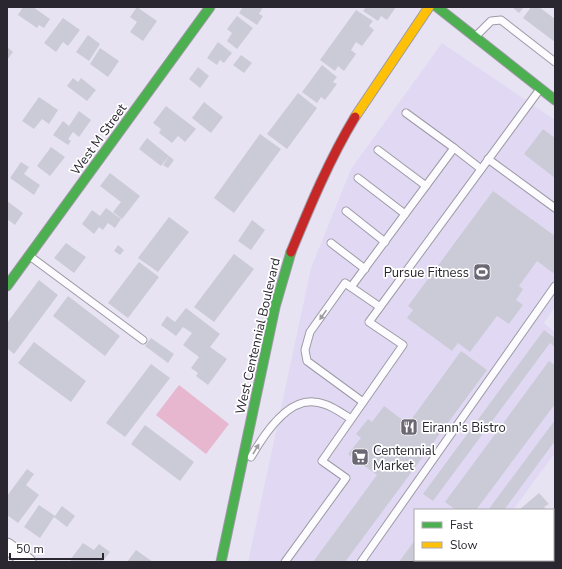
<svg xmlns="http://www.w3.org/2000/svg" width="562" height="569" font-family="'Nunito Sans',sans-serif">
	<rect width="100%" height="100%" fill="#e8e3f3"/>
	<path fill="#e1d9f3" d="M442,43L555,120V307L544,323L555,332V453L513,510H415V560H476L474,562H248L311,268L351,169Z"/>
	<path fill="#e6b7cf" d="M179,385L229,424L206,454L156,415Z"/>
	<g fill="#cbcbd7">
		<path d="M23,7H33L50,19L44,28L39,25L37,28L18,15Z"/>
		<path d="M137,7L157,21L143,41L130,32L137,22L130,17Z"/>
		<path d="M243,7H263L259,14L263,16L257,25L239,13Z"/>
		<path d="M366,7H396L387,20L381,16L378,21L363,11Z"/>
		<path d="M512,7H524L519,13Z"/>
		<path d="M531,7H539L555,19V42L523,18Z"/>
		<path d="M356,10L373,21L369,26L374,30L362,46L356,42L351,50L356,54L344,71L338,66L335,71L320,60Z"/>
		<path d="M237,16L253,28L237,49L227,41L232,33L227,29Z"/>
		<path d="M63,18L80,30L68,46L63,42L56,52L44,43Z"/>
		<path d="M88,35L100,44L89,61L76,52Z"/>
		<path d="M218,42L232,53L224,63L220,60L217,65L207,58Z"/>
		<path d="M7,47L13,52L7,60Z"/>
		<path d="M100,48L119,61L108,77L90,64Z"/>
		<path d="M241,55L252,63L244,73L233,65Z"/>
		<path d="M322,65L337,77L333,82L337,84L325,100L321,97L317,103L302,92Z"/>
		<path d="M198,67L209,76L200,88L189,79Z"/>
		<path d="M73,78L78,82L81,78L96,90L87,101L67,86Z"/>
		<path d="M298,93L317,108L287,149L267,134Z"/>
		<path d="M39,97L58,110L49,124L42,119L34,129L22,121Z"/>
		<path d="M204,102L223,117L211,133L192,118Z"/>
		<path d="M166,106L196,129L185,142L178,136L172,143L159,133L161,129L153,123Z"/>
		<path d="M79,111L91,120L79,137L73,132L68,139L71,141L68,145L53,135L63,121L69,126Z"/>
		<path d="M543,129L555,138V178L524,154Z"/>
		<path d="M260,134L281,149L234,213L214,198Z"/>
		<path d="M147,138L169,156L161,166L139,149Z"/>
		<path d="M51,147L65,157L50,176L37,166Z"/>
		<path d="M169,156L174,160L168,168L163,165Z"/>
		<path d="M21,162L29,167L24,174L40,185L34,195L10,178Z"/>
		<path d="M110,173L140,196L122,219L113,212L121,202L100,186Z"/>
		<path d="M493,191L555,236V270L553,273L537,261L519,286L523,289L516,300L523,305L509,324L497,316L470,352L458,343L452,351L407,318L413,310L408,306Z"/>
		<path d="M7,201L23,213L15,225L7,219Z"/>
		<path d="M106,208L121,219L115,228L108,223L103,230L99,227L94,234L82,224L92,210L100,216Z"/>
		<path d="M169,217L189,232L158,272L138,258Z"/>
		<path d="M252,220L265,230L251,250L238,241Z"/>
		<path d="M66,243L86,257L74,273L54,258Z"/>
		<path d="M118,245L124,250L120,255L114,251Z"/>
		<path d="M234,254L254,269L214,322L194,307Z"/>
		<path d="M139,262L159,277L128,318L108,303Z"/>
		<path d="M39,280L58,295L14,354L7,348V323Z"/>
		<path d="M68,296L120,336L105,356L53,316Z"/>
		<path d="M186,308L220,334L210,347L227,359L208,385L196,376L198,373L191,368L199,357L183,345L192,333L183,327L176,336L161,325L167,316L175,322Z"/>
		<path d="M544,330L555,338V347L550,343L433,501L423,494Z"/>
		<path d="M151,338L174,354L168,363L145,346Z"/>
		<path d="M34,342L86,381L71,402L18,363Z"/>
		<path d="M461,351L487,370L345,562H313L377,475L348,454L361,438L356,434L368,419L372,422L384,406L408,424Z"/>
		<path d="M549,361L555,365V404L476,510H456L445,502Z"/>
		<path d="M151,364L170,378L125,437L106,423Z"/>
		<path d="M555,420V441L504,510H488Z"/>
		<path d="M145,425L194,462L180,481L131,444Z"/>
		<path d="M27,469L34,474L26,485L39,495L18,523L7,515V496Z"/>
		<path d="M539,493L549,504L544,507L547,510H519Z"/>
		<path d="M39,505L55,516L62,506L75,516L67,527L54,517L40,538L24,527Z"/>
		<path d="M555,515V534L553,532V516Z"/>
		<path d="M415,540V560H460L458,562H399Z"/>
		<path d="M83,543L94,550L99,544L110,552L102,562H73L70,560Z"/>
		<path d="M136,550L153,562H127Z"/>
		<path d="M512,560H535L534,562H515Z"/>
	</g>
	<g fill="none" stroke-linecap="round" stroke-linejoin="round">
		<defs>
			<g id="lane">
				<path d="M476,36L491,21L501,20L555,62"/>
				<path d="M406,113L454,148"/>
				<path d="M378,150L426,186"/>
				<path d="M488,159L555,208"/>
				<path d="M358,178L405,214"/>
				<path d="M346,211L385,242"/>
				<path d="M331,243L365,269"/>
				<path d="M31,257L143,340"/>
				<path d="M351,287L454,148L481,169"/>
				<path d="M363,402L307,361L305,350L310,332L345,283L380,307"/>
				<path d="M251,457C263,436 287,399 314,402C328,403 340,412 351,419"/>
				<path d="M285,562L346,478L322,461L403,345L369,322L540,89"/>
				<path d="M361,562L555,286"/>
			</g>
			<path id="street" d="M7,546L28,562"/>
			<g id="fast">
				<path d="M437,7L555,100"/>
				<path d="M7,286L210,7"/>
				<path d="M221,562L275,307L291,252"/>
			</g>
			<path id="slow" d="M355,117L429,7"/>
			<path id="jam" d="M291,252C310,206 329,160 355,117"/>
		</defs>
		<use href="#lane" stroke="#9e9aa6" stroke-width="9"/>
		<use href="#street" stroke="#9e9aa6" stroke-width="17"/>
		<use href="#fast" stroke="#9e9aa6" stroke-width="11"/>
		<use href="#slow" stroke="#9e9aa6" stroke-width="11"/>
		<use href="#jam" stroke="#9e9aa6" stroke-width="11"/>
		<use href="#lane" stroke="#fcfbfd" stroke-width="7"/>
		<use href="#street" stroke="#fcfbfd" stroke-width="15"/>
		<use href="#fast" stroke="#4caf50" stroke-width="9"/>
		<use href="#slow" stroke="#ffc107" stroke-width="9"/>
		<use href="#jam" stroke="#c62828" stroke-width="9"/>
	</g>
	<defs><path id="oneway-solid" d="M-6-.8H1V-3.2L6.5 0L1 3.2V.8H-6Z"/></defs>
	<g fill="#9e9ca1">
		<use href="#oneway-solid" transform="translate(323 315) rotate(125)"/>
		<use href="#oneway-solid" transform="translate(256 449) rotate(-59)"/>
	</g>
	<defs>
		<symbol id="stadium-square" viewBox="-11 -11 22 22"><rect x="-9" y="-9" width="18" height="18" rx="4" fill="#6c6975" stroke="#fff"/><path d="M0-5a6.5 5 0 1 0 0 10a6.5 5 0 1 0 0-10ZM-3.5-1.8h7v3.6h-7Z" fill="#fff"/></symbol>
		<symbol id="restaurant-square" viewBox="-11 -11 22 22"><rect x="-9" y="-9" width="18" height="18" rx="4" fill="#6c6975" stroke="#fff"/><path d="M-5-6h1v4h1v-4h1v4h1v-4h1v5L-1.5 .5V6h-2V.5L-5-1ZM5-6V6H3V1.5H1.5Q1.5-4 5-6Z" fill="#fff"/></symbol>
		<symbol id="supermarket-square" viewBox="-11 -11 22 22"><rect x="-9" y="-9" width="18" height="18" rx="4" fill="#6c6975" stroke="#fff"/><path d="M-6-5.5h2.5l.6 2H6L4.5 2H-2.5L-4.4-4H-6ZM-1.5 3.2a1.3 1.3 0 1 0 .1 0ZM3 3.2a1.3 1.3 0 1 0 .1 0Z" fill="#fff"/></symbol>
	</defs>
	<g fill-rule="evenodd">
		<use href="#stadium-square" x="472" y="262" width="20" height="20"/>
		<use href="#restaurant-square" x="399" y="417" width="20" height="20"/>
		<use href="#supermarket-square" x="350" y="447" width="20" height="20"/>
	</g>
	<g text-anchor="middle" stroke-width="3.5" stroke-linejoin="round" paint-order="stroke">
		<g font-size="13" fill="#2a2731" stroke="#fff">
			<text transform="translate(98 139) rotate(-54)" y="5">West M Street</text>
			<text transform="translate(257 336) rotate(-77)" y="5">West Centennial Boulevard</text>
		</g>
		<g font-size="13" fill="#2a2731" stroke="#fff" text-anchor="start">
			<text x="469" y="277" text-anchor="end">Pursue Fitness</text>
			<text x="422" y="432">Eirann's Bistro</text>
			<text x="373" y="455">Centennial<tspan x="373" dy="15">Market</tspan></text>
		</g>
	</g>
	<rect width="562" height="569" fill="none" stroke="#2a2731" stroke-width="16"/>
	<rect x="414" y="509" width="140" height="52" fill="#ffffff" stroke="#aaa9ad"/>
	<rect x="422" y="522" width="20" height="6" fill="#4caf50" stroke="#aaa9ad"/>
	<text x="450" y="529" font-size="12" fill="#2a2731">Fast</text>
	<rect x="422" y="542" width="20" height="6" fill="#ffc107" stroke="#aaa9ad"/>
	<text x="450" y="549" font-size="12" fill="#2a2731">Slow</text>
	<path d="M10 553v6h93v-6" fill="none" stroke="#2a2731" stroke-width="2"/>
	<text x="16" y="553" font-size="12" fill="#2a2731" stroke="#ffffff" stroke-width="3" paint-order="stroke">50 m</text>
</svg>
